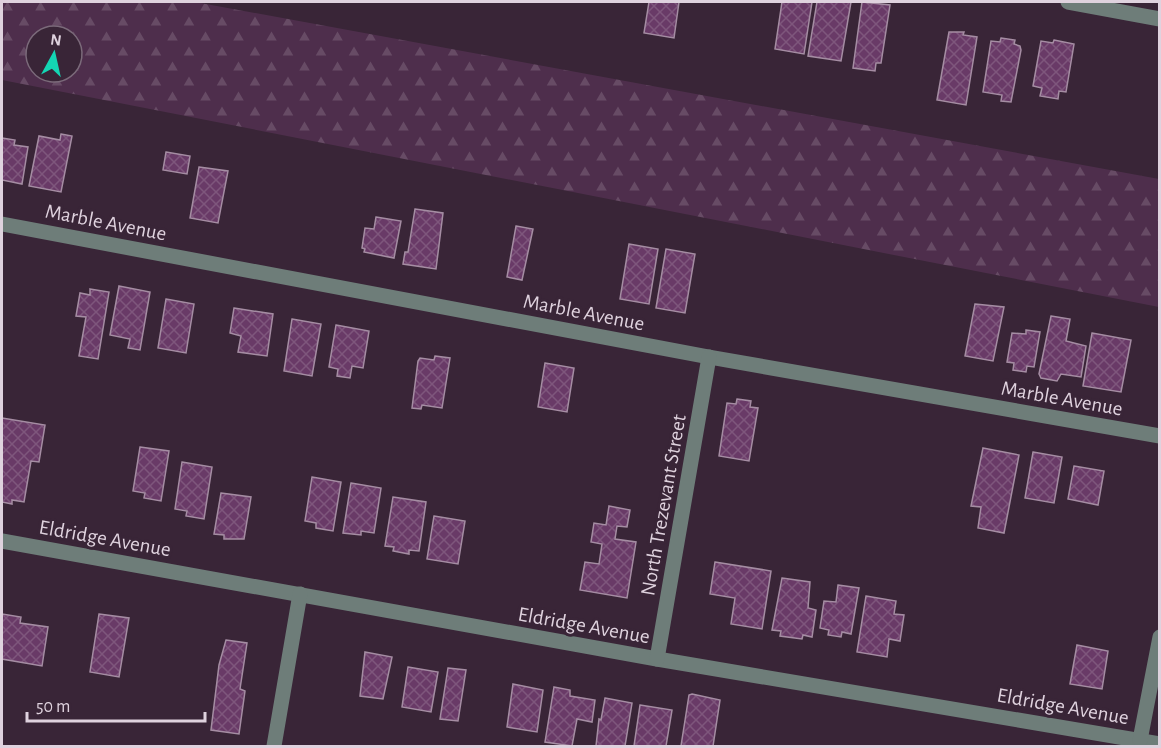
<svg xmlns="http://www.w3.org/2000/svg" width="1161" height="748" font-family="'Alegreya Sans',sans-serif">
	<defs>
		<pattern id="forest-firs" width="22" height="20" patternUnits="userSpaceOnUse" patternTransform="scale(1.5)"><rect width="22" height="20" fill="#4e2e4c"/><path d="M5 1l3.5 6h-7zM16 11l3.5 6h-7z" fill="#674b65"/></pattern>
		<pattern id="building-cross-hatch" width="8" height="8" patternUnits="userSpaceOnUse" patternTransform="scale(1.5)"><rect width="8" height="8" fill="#693a67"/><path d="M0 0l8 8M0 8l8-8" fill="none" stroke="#7e567c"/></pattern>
	</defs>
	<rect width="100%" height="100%" fill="#392537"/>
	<path fill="url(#forest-firs)" fill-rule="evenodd" d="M2,2H195L1159,179V307L2,80ZM36,36H72V72H36Z"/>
	<g fill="url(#building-cross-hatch)" stroke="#a58da3" stroke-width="1.5">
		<path d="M649,2H679L674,38L644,33Z"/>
		<path d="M782,2H812L804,54L775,49Z"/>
		<path d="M817,2H851L841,61L808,56Z"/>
		<path d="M862,2L890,5L881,63H876L875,71L853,68Z"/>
		<path d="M949,32H964L963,35L977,37L966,105L937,100Z"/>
		<path d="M1001,38L1015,40L1014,44L1020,46L1021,50L1011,102L1001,101L1002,95L983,92L991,41L1000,42Z"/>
		<path d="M1054,40L1074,44L1066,92L1059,91L1058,99L1040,96L1042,88L1033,86L1041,41L1053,43Z"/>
		<path d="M61,134L72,136L61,192L29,186L39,136L60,140Z"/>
		<path d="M2,138L15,140L14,145L28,147L22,184L2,180Z"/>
		<path d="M166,152L190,156L187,174L163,170Z"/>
		<path d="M199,167L228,171L218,223L190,218Z"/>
		<path d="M415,209L443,213L436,269L403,264L405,252H408Z"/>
		<path d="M376,217L401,221L394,258L364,252L365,249L362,248L365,228L374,229Z"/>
		<path d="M516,226L533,229L522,280L507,277Z"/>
		<path d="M629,244L658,249L649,304L620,299Z"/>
		<path d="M666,249L695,254L685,313L656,308Z"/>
		<path d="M119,286L150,292L140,350L128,348L130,339L110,335Z"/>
		<path d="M90,289L109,292L98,359L79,356L86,317L76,316L80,293L90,295Z"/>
		<path d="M166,299L194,304L186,353L158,348Z"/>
		<path d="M975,304L1004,307L993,361L965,356Z"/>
		<path d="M234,308L273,314L267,356L238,352L241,336L230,333Z"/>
		<path d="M1051,316L1070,319L1066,341L1086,346L1081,377L1061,374L1057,381L1041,378L1039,374Z"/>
		<path d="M292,319L321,324L312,376L284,371Z"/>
		<path d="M336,325L369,331L363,368L352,366L350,378L337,376L338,369L329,367Z"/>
		<path d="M1026,330L1040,332L1034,367L1027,366L1026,372L1013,370L1014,363L1007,362L1012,333L1026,334Z"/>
		<path d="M1092,333L1131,340L1121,392L1083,386Z"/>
		<path d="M435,356L450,358L442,408L422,405L421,409L412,408L418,361L420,358L434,360Z"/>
		<path d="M545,363L574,368L567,412L538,407Z"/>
		<path d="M737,399L751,401L750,407L758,408L749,461L719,456L727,403L736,404Z"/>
		<path d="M2,418L45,425L39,462L31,461L24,502L12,500V504L2,502Z"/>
		<path d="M140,447L169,451L161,501L144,498L145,493L133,491Z"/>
		<path d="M983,448L1019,455L1004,533L978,528L981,507L971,506Z"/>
		<path d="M1033,452L1062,457L1054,503L1025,498Z"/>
		<path d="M182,462L212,467L204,519L186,516L187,511L175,509Z"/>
		<path d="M1074,466L1104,471L1098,505L1068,499Z"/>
		<path d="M312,477L341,482L333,531L316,528V523L305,521Z"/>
		<path d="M351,483L381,488L374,533L361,531V535L343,533Z"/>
		<path d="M221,493L251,497L244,539H224V535L214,534Z"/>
		<path d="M393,497L426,502L419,551L409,550V554L393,551L394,547L385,546Z"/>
		<path d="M609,506L630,510L627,527L617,526L615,539L636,542L627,598L580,590L585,562L599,564L602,544L591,542L594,523L606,525Z"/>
		<path d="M434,516L465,521L458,564L427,559Z"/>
		<path d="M715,562L771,571L762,629L731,624L735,598L710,594Z"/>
		<path d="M782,578L810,582L808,608L816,610L812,637L803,635L802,639L780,636L781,631L772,630Z"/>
		<path d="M838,585L859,588L851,634L842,632L841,637L828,635L829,630L820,628L824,601L836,602Z"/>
		<path d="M866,596L896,601L894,614L904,615L900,641L889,639L887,657L857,652Z"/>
		<path d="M2,614L21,617L20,623L48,627L42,666L2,659Z"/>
		<path d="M99,614L129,618L119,677L90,672Z"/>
		<path d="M226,640L247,643L240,689L245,691L239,734L211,730L219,665Z"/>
		<path d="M1077,645L1108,651L1102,689L1070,684Z"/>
		<path d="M365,652L392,657L383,699L360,696Z"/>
		<path d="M408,667L438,672L431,712L402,707Z"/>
		<path d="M448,668L466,670L458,721L440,719Z"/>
		<path d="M513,684L543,690L537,732L507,727Z"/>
		<path d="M554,687L570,690V696L595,700L592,722L577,719L572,746L545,742Z"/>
		<path d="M692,694L720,700L713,746H681L689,695Z"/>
		<path d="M605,698L632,703L625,746H596L599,719L601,720Z"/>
		<path d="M640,705L672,710L666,746H634Z"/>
	</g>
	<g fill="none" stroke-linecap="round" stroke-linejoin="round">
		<g stroke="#6e7d79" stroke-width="15">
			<path d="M1068,2L1160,19"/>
			<path d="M2,224L709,357L1160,436"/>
			<path d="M2,541L657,659L1160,744"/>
			<path d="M657,659L709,357"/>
			<path d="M1140,740L1160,637"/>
			<path d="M274,746L300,594"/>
		</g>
	</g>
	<g text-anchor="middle" stroke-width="6" stroke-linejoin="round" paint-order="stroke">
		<g font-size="21" fill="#dfd2de" stroke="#392537">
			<text transform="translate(106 222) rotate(11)" y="7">Marble Avenue</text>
			<text transform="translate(584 312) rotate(11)" y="7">Marble Avenue</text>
			<text transform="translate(1062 398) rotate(10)" y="7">Marble Avenue</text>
			<text transform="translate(663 505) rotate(-80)" y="7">North Trezevant Street</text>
			<text transform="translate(105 538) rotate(10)" y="7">Eldridge Avenue</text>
			<text transform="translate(584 625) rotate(10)" y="7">Eldridge Avenue</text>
			<text transform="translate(1063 706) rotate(10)" y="7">Eldridge Avenue</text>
		</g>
	</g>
	<rect width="1161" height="748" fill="none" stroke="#dfd2de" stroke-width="6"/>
	<g transform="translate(54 54) rotate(8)"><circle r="28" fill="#392537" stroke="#7b6a7a" stroke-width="1.5"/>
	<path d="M0-4.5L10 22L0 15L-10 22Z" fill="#14d5b3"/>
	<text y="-9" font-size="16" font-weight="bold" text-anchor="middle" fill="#dfd2de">N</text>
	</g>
	<path d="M27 712v9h178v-9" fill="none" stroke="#dfd2de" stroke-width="3"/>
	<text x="36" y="712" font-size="18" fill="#dfd2de" stroke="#392537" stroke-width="4.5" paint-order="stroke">50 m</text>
</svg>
